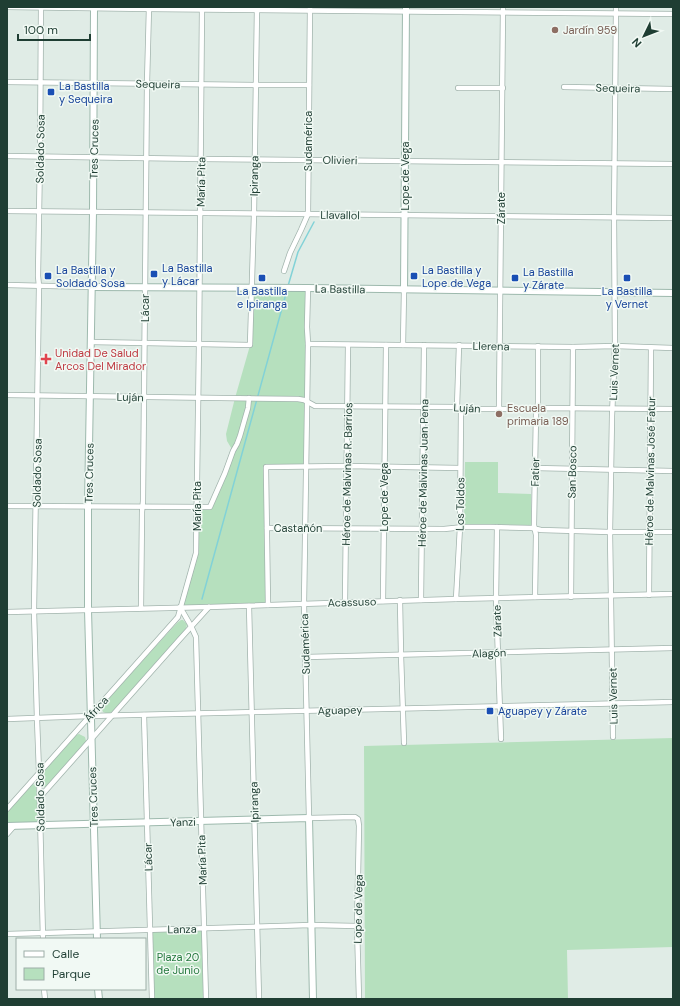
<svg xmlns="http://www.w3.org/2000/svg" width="680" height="1006" font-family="'DM Sans',sans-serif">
	<rect width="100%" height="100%" fill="#e0ece6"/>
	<g fill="#b6e0be">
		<path d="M252,288H308L306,467H267L268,605L180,607L196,553V507H210L233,451L227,441L226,434L235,398L249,349Z"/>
		<path d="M465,462H498V493L531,494V525L464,524Z"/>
		<path d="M181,620H183L187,624L186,629L113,711L108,714L103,712L102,709L103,704L177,623Z"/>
		<path d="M79,734L85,737L86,741V744L46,787H43L42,786L43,772L76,735Z"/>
		<path d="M673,738V947L567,950L568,999H365L364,746Z"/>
		<path d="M35,784L36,785L39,820L37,823L7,824V813L31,785Z"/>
		<path d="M204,928L206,999H152L150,929Z"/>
	</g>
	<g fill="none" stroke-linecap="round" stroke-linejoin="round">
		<g stroke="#82d2d7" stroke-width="1.5">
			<path d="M288,286L298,252L314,222"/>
			<path d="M202,599L287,290"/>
		</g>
		<defs>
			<g id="street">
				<path d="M7,7L149,9L673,14"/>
				<path d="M41,7L40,156L38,276L39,286L34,611L37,719L39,772L43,939"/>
				<path d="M7,82L256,85H309"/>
				<path d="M564,87L673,89"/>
				<path d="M458,88H503"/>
				<path d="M7,156L201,159L673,164"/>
				<path d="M7,211L673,218"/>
				<path d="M284,271L290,253L301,230L308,214L310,7"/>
				<path d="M7,285L92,287"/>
				<path d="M308,288L307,327L308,344L304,604L309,818L355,817L358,819L359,826L357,926L359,999"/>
				<path d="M91,342L250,345L254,214L257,7"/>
				<path d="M308,344L573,347L615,346L673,348"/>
				<path d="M403,345L404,290"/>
				<path d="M7,395L298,399L304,400L315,406L457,407L461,409H531L543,408L673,409"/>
				<path d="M457,407L459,345"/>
				<path d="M499,409L503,7"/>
				<path d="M535,468L673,471"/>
				<path d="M7,506L210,507L225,473L233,451L237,444L240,436L248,408L249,398"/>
				<path d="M497,527L496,599L501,739"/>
				<path d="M267,528L444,529L464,527H491L532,528L541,530L610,532H673"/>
				<path d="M649,595L651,348"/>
				<path d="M535,597L536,535L534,525L535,468L536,414L538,403V346"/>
				<path d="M571,597L573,347"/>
				<path d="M456,599L460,527L461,409"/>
				<path d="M400,600L401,655L404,743"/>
				<path d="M421,600L424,345"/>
				<path d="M383,601L386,345"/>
				<path d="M345,603L348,345"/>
				<path d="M268,605L266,469V467L347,466L460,468"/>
				<path d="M249,606C252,737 256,868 259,999"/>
				<path d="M180,607L191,626L196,637L206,999"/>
				<path d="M141,608L142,512L143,501L147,83L149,7"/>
				<path d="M7,612L209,607L456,599L673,594"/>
				<path d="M306,657L673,648"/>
				<path d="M144,715L152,999"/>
				<path d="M7,719L90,716L673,702"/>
				<path d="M613,737L610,532L612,416L615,346L614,217L616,7"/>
				<path d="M40,797L180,639L209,607"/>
				<path d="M7,809L178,617L196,553L199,343L202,7"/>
				<path d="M7,834L14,826"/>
				<path d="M7,934L311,925L357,926"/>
				<path d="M44,989L45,999"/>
			</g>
			<g id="secondary">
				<path d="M94,7L93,212L88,506V610L97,939"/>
				<path d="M92,287L308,288L673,293"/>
				<path d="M404,290L406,7"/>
				<path d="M7,826L309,818L313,999"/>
				<path d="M98,989L99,999"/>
			</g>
		</defs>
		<use href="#street" stroke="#a2b4ad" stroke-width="6"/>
		<use href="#secondary" stroke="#9db9ad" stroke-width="8"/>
		<use href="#street" stroke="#fff" stroke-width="4.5"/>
		<use href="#secondary" stroke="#fff" stroke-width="6"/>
	</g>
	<g fill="#8d6e63" stroke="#f1f9f4" stroke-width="1.5">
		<circle cx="555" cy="30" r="4"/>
		<circle cx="499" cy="414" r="4"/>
	</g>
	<g fill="#1a4fb4" stroke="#f1f9f4" stroke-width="1.5">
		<rect x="47" y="88" width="8" height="8" rx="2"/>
		<rect x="150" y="270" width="8" height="8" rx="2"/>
		<rect x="44" y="272" width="8" height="8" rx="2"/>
		<rect x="410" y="272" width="8" height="8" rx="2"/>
		<rect x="258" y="274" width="8" height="8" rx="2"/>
		<rect x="511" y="274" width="8" height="8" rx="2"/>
		<rect x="623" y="274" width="8" height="8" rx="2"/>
		<rect x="486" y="707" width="8" height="8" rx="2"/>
	</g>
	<path fill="#e0444e" stroke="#f1f9f4" stroke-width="1.5" d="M44 353h4v4h4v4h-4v4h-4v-4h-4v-4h4z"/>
	<g text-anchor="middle" stroke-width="3" stroke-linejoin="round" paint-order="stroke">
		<g font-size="11" fill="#785e54" stroke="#f1f9f4" text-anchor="start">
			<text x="563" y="34">Jardín 959</text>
			<text x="507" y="412">Escuela<tspan x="507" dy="13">primaria 189</tspan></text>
		</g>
		<g font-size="11" fill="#1f3e33" stroke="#f1f9f4">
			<text transform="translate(158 84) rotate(1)" y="4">Sequeira</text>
			<text transform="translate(618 88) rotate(1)" y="4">Sequeira</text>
			<text transform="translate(308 141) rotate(-90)" y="4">Sudamérica</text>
			<text transform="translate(40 149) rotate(-89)" y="4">Soldado Sosa</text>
			<text transform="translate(94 149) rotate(-89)" y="4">Tres Cruces</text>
			<text transform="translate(340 160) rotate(1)" y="4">Olivieri</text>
			<text transform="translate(254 176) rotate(-89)" y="4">Ipiranga</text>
			<text transform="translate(405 176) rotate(-90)" y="4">Lope de Vega</text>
			<text transform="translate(201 182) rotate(-89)" y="4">María Pita</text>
			<text transform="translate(501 208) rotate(-90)" y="4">Zárate</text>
			<text transform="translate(340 215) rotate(1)" y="4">Llavallol</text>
			<text transform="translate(340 289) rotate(1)" y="4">La Bastilla</text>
			<text transform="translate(145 308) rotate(-90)" y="4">Lácar</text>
			<text transform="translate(491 346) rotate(1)" y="4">Llerena</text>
			<text transform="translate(614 372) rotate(-88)" y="4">Luis Vernet</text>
			<text transform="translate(130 397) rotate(1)" y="4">Luján</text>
			<text transform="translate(467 408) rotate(3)" y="4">Luján</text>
			<text transform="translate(650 471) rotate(-89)" y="4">Héroe de Malvinas José Fatur</text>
			<text transform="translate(535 472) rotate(-89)" y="4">Fatier</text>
			<text transform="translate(572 472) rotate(-89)" y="4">San Bosco</text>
			<text transform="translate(37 473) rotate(-89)" y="4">Soldado Sosa</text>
			<text transform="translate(89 473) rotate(-89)" y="4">Tres Cruces</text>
			<text transform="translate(423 473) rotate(-89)" y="4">Héroe de Malvinas Juan Pena</text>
			<text transform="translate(347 474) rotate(-89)" y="4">Héroe de Malvinas R. Barrios</text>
			<text transform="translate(384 497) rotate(-90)" y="4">Lope de Vega</text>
			<text transform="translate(460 504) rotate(-89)" y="4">Los Toldos</text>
			<text transform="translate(197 506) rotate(-90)" y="4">María Pita</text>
			<text x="298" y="532">Castañón</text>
			<text transform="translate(352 602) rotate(-2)" y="4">Acassuso</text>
			<text transform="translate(497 621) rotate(-92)" y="4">Zárate</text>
			<text transform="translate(305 644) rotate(-92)" y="4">Sudamérica</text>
			<text transform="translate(489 653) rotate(-2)" y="4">Alagón</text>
			<text transform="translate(613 696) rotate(-91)" y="4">Luis Vernet</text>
			<text transform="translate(96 709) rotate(-48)" y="4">África</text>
			<text transform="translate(340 710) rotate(-2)" y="4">Aguapey</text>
			<text transform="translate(40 797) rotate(-91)" y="4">Soldado Sosa</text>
			<text transform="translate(93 797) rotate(-92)" y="4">Tres Cruces</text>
			<text transform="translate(254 802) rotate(-92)" y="4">Ipiranga</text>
			<text transform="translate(183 822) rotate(-2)" y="4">Yanzi</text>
			<text transform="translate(148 857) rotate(-92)" y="4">Lácar</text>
			<text transform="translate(202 860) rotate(-92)" y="4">María Pita</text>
			<text transform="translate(358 909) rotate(-89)" y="4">Lope de Vega</text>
			<text transform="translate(182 929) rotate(-1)" y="4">Lanza</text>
		</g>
		<g font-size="11" fill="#164399" stroke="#f1f9f4" text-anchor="start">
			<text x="59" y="90">La Bastilla<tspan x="59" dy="13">y Sequeira</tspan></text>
			<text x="162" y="272">La Bastilla<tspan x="162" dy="13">y Lácar</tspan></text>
			<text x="56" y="274">La Bastilla y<tspan x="56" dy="13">Soldado Sosa</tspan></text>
			<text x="422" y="274">La Bastilla y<tspan x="422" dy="13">Lope de Vega</tspan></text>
			<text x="523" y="276">La Bastilla<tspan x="523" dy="13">y Zárate</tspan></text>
			<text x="262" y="295" text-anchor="middle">La Bastilla<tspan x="262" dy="13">e Ipiranga</tspan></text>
			<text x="627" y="295" text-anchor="middle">La Bastilla<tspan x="627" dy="13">y Vernet</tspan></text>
			<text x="498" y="715">Aguapey y Zárate</text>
		</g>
		<g font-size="11" fill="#be3a42" stroke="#f1f9f4" text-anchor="start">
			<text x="55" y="357">Unidad De Salud<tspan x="55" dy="13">Arcos Del Mirador</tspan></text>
		</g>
		<g font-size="11" fill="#25793e" stroke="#f1f9f4">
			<text x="178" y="961">Plaza 20<tspan x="178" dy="13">de Junio</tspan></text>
		</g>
	</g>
	<rect width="680" height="1006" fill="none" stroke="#1f3e33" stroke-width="16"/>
	<rect x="16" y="938" width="130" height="52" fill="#f1f9f4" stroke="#9daea7"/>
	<rect x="24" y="951" width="20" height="6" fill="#ffffff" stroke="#9daea7"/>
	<text x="52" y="958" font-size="12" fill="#1f3e33">Calle</text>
	<rect x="24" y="968" width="20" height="12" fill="#b6e0be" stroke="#9daea7"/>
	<text x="52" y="978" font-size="12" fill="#1f3e33">Parque</text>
	<g transform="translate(644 36) rotate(227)" stroke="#f1f9f4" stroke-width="3" paint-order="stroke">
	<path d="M0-3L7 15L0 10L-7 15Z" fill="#1f3e33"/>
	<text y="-6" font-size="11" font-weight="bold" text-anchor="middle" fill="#1f3e33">N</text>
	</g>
	<path d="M18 34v6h72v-6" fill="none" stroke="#1f3e33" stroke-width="2"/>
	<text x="24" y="34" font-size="12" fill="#1f3e33" stroke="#f1f9f4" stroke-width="3" paint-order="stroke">100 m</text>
</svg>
